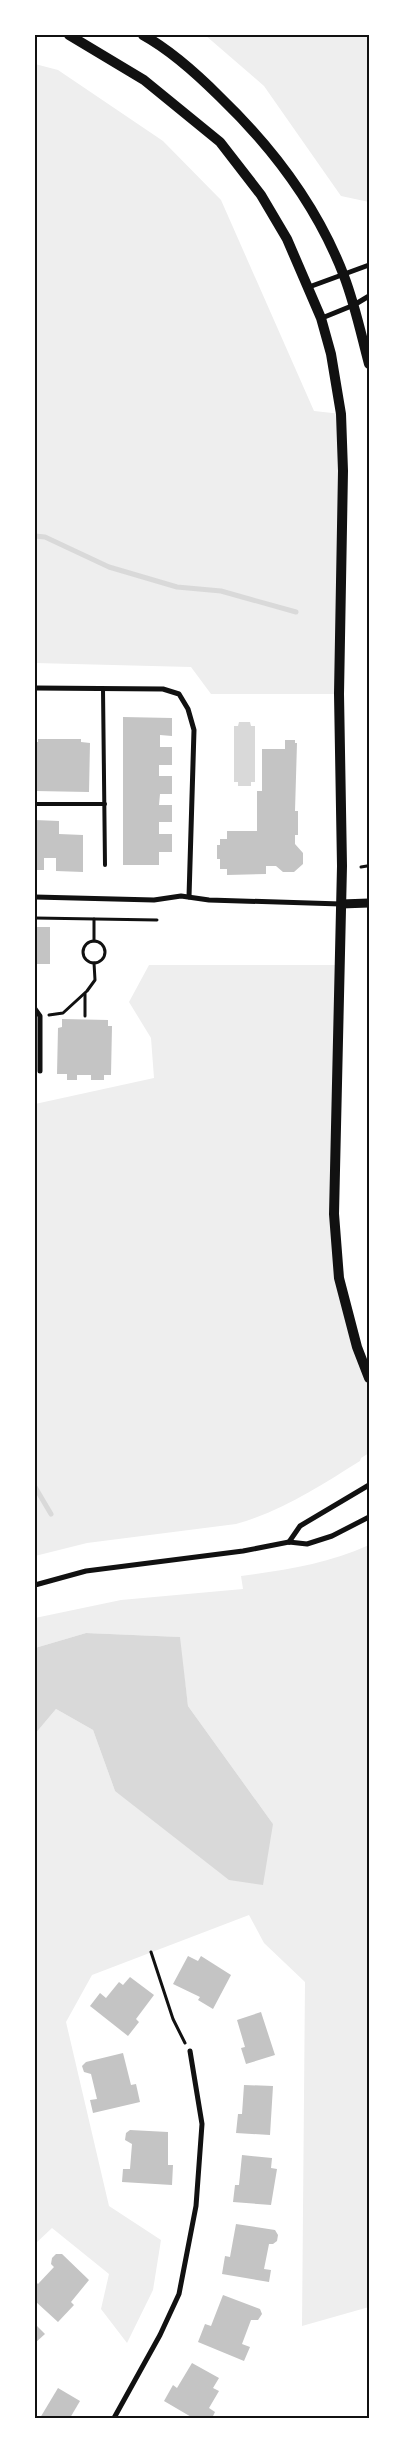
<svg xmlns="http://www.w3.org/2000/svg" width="404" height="2453" font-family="'Alegreya Sans',sans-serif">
	<rect width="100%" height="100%" fill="#fff"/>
	<g fill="#eee">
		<path d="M205,35H369V202L341,196L264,86Z"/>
		<path d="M35,64L58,70L163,141L221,200L314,411L341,414L339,694H211L191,667L35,663Z"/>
		<path d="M149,965H340L334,1214L339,1278L369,1378V1453L361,1458L360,1461C320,1486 282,1511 236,1524L87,1543L35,1556V1104L154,1078L151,1038L129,1002Z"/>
		<path d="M369,1545V2307L302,2326L305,1982L264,1943L249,1915L92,1975L66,2022L109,2206L161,2240L153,2290L127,2343L101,2309L109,2274L52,2228L35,2244V1734L56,1709L93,1730L115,1791L273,1824L188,1706L179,1637L86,1633L35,1648V1618L121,1600L243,1589L241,1576C286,1570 327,1564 369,1545Z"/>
	</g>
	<g fill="#d9d9d9">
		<path d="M239,722H250L251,726H255V782H251V786H238V782H234V726H238Z"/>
		<path d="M86,1633L180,1637L188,1706L273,1824L263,1885L229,1880L115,1791L93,1730L56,1709L35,1734V1648Z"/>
	</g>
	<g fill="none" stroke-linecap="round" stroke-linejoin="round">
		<g stroke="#d9d9d9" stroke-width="5">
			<path d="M35,536L45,537L109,567L177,587L221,591L296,612"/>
			<path d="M35,1487L51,1514"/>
		</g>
	</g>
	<g fill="#c4c4c4">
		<path d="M123,717L172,718V736L160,735V747H172V765H159V776H172V794H160L159,805H172V822H159V834H172V852H159V865H123Z"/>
		<path d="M38,739H81V742L90,743L89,792L35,791V742H38Z"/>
		<path d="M285,740H295V743H297L295,811H298V835H295V844L303,853V864L294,872H283L276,866H266V874L227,875V869H220V859H217V845H220V839H227V831H257V791H262V749H285Z"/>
		<path d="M35,820L59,821V834L83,835V872L56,871V858H44V870H35Z"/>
		<rect x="35" y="927" width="15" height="37"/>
		<path d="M62,1019L108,1020V1026H112L111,1075H104V1080H91V1075H77V1080H67V1074H57L58,1028L62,1027Z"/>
		<path d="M188,1956L198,1961L201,1956L231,1975L213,2009L198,2000L200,1997L173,1984Z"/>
		<path d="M130,1977L154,1995L136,2019L139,2022L128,2036L90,2006L100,1993L106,1998L119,1982L123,1985Z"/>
		<path d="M261,2012L275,2055L246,2064L241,2048L245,2047L237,2020Z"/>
		<path d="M123,2053L131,2085L136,2084L140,2102L93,2113L90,2100L97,2099L91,2074L84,2072L82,2066L86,2062Z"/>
		<path d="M244,2085L273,2086L270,2135L236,2133L238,2114H242Z"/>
		<path d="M130,2130L168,2132V2165H173L172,2185L122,2182L123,2169H130L132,2144L125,2140L126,2133Z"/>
		<path d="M242,2155L272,2158L271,2168L277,2169L271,2205L233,2202L235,2185H239Z"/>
		<path d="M236,2224L275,2230L278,2235L277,2241L273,2244H269L264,2269L271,2270L269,2282L222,2274L225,2256L230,2257Z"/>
		<path d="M56,2254H62L89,2280L71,2302L74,2305L58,2322L35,2301V2281L38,2284L54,2267L51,2264L52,2258Z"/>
		<path d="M223,2295L260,2309L262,2314L258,2320H251L242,2344L250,2347L244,2361L198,2342L205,2324L211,2326Z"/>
		<path d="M35,2324L45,2334L35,2343Z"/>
		<path d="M192,2363L219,2378L213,2388L219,2391L209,2408L215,2412L212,2418H193L164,2401L173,2385L177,2388Z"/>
		<path d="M58,2388L80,2401L70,2418H40Z"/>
	</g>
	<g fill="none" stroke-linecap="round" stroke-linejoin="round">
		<g stroke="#111" stroke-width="3">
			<path d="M361,867L367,866"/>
			<path d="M35,918L157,920"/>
			<path d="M94,941V919"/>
			<circle cx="94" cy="952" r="11"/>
			<path d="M85,994V1016"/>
			<path d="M49,1015L63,1013L87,991L95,980L94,963"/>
			<path d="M151,1952L173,2019L185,2043"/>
		</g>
		<g stroke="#111" stroke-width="4">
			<path d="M103,689L105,865"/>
			<path d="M35,804H105"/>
		</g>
		<g stroke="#111" stroke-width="5">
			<path d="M309,287L369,265"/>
			<path d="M322,318L354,305L369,296"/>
			<path d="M35,688L163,689L179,694L188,709L194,730L189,897"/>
			<path d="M35,897L154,900L181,896L209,900L341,904"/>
			<path d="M35,1009L40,1016V1071"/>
			<path d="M289,1542L300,1526L369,1485"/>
			<path d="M35,1585L86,1571L243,1551L289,1542L307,1544L332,1536L369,1517"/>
			<path d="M114,2418L160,2335L179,2294L196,2206L202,2124L190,2051"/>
		</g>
		<path stroke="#111" stroke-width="9" d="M341,904L369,903"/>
		<g stroke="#111" stroke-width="10">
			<path d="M69,35L144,80L220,142L261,195L287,239L321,318L331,354L341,414L343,471L339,694L342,866L334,1214L339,1278L357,1347L369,1378"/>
			<path d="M143,35C172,51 197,74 220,97C272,147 318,208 344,276C355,305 361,334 369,364"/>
		</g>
	</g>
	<rect width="404" height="2453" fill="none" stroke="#ffffff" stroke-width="72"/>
	<rect x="36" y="36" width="332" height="2381" fill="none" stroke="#111" stroke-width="2"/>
</svg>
